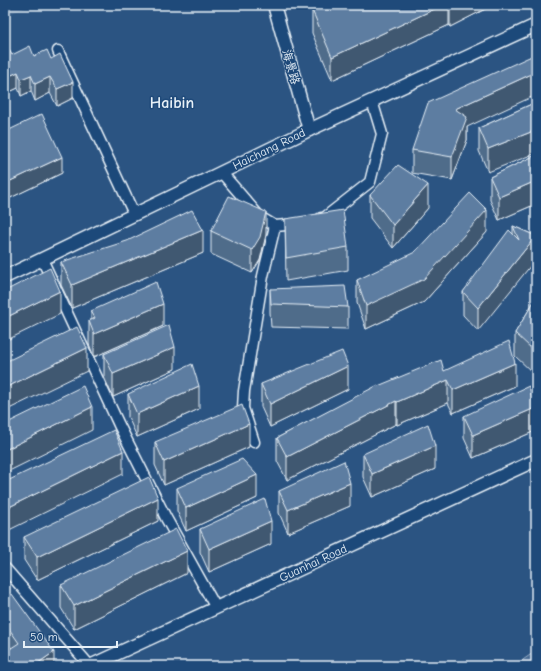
<svg xmlns="http://www.w3.org/2000/svg" width="541" height="671" font-family="'Comic Neue','LXGW WenKai TC',sans-serif">
	<rect width="100%" height="100%" fill="#2b5482"/>
	<filter id="ink" filterUnits="userSpaceOnUse"><feTurbulence type="fractalNoise" baseFrequency=".025" numOctaves="2"/><feDisplacementMap in="SourceGraphic" scale="8" xChannelSelector="R" yChannelSelector="G"/><feConvolveMatrix kernelMatrix="1 2 1 2 8 2 1 2 1" color-interpolation-filters="sRGB"/></filter>
	<g filter="url(#ink)">
		<path fill="#3a608b" d="M5,5H31L5,16Z"/>
		<path fill="#476b93" stroke="#98aec6" d="M536,651V666H514Z"/>
		<g fill="none" stroke-linecap="round" stroke-linejoin="round">
			<defs>
				<g id="minor">
					<path d="M58,51L134,214"/>
					<path d="M221,172L260,217L275,226L298,224"/>
					<path d="M321,218H324L370,182L382,134L372,101L373,100"/>
					<path d="M42,259L119,425L166,518L216,608"/>
					<path d="M254,442L243,408L244,391L263,276L275,226"/>
					<path d="M5,568L90,666"/>
				</g>
				<g id="tertiary">
					<path d="M274,5L309,130"/>
					<path d="M5,277L309,130L536,25"/>
					<path d="M90,666L536,460"/>
				</g>
			</defs>
			<use href="#minor" stroke="#e8f1f8" stroke-width="13"/>
			<use href="#tertiary" stroke="#e8f1f8" stroke-width="15"/>
			<use href="#minor" stroke="#1f4a7a" stroke-width="10"/>
			<use href="#tertiary" stroke="#1f4a7a" stroke-width="12"/>
		</g>
		<g fill="#506c8a" stroke="#e8f1f8">
			<path d="M323,5H493L450,27L449,25L332,80L312,33V10Z"/>
			<path d="M5,47L12,55L34,56L51,59L73,98L57,106L50,93L35,101L31,91L21,96L18,88L5,94Z"/>
			<path d="M536,102L488,172L479,151V128Z"/>
			<path d="M467,127V140L452,180L412,173V150Z"/>
			<path d="M5,132L62,173L6,200L5,197Z"/>
			<path d="M536,155V204L499,220L490,200V177Z"/>
			<path d="M370,195L428,208L393,248L370,218Z"/>
			<path d="M285,219L348,247V270L286,281Z"/>
			<path d="M513,226L536,236L478,331L463,315V292L513,234Z"/>
			<path d="M211,231L266,235L260,260L252,273L211,254Z"/>
			<path d="M487,232L424,302L366,329L357,303V280Z"/>
			<path d="M203,253L72,308L61,285V262Z"/>
			<path d="M270,289L348,307V329L271,327L270,312Z"/>
			<path d="M536,298L532,372L515,356V333Z"/>
			<path d="M91,311L163,326L94,357L89,344V321L91,320Z"/>
			<path d="M104,354L175,369L113,397L104,377Z"/>
			<path d="M444,371L515,386L453,413L448,403L397,425L396,424L287,480L277,461V438L378,386Z"/>
			<path d="M261,384L348,389L270,427L261,407Z"/>
			<path d="M128,394L199,409L137,437L128,417Z"/>
			<path d="M464,416L535,431L473,458L464,438Z"/>
			<path d="M155,442L249,447L164,485L155,465Z"/>
			<path d="M363,454L435,469L372,497L363,477Z"/>
			<path d="M177,488L257,498L186,531L177,511Z"/>
			<path d="M279,491L350,506L288,533L279,513Z"/>
			<path d="M158,521L37,580L24,560V537Z"/>
			<path d="M200,529L271,544L209,572L200,552Z"/>
			<path d="M187,573L74,629L61,608V585Z"/>
			<path d="M5,599L54,666L11,648L5,640Z"/>
		</g>
		<g fill="#415871" stroke="#e8f1f8">
			<path d="M443,5H449V25L332,80V57Z"/>
			<path d="M450,5H493L450,27Z"/>
			<path d="M18,72V88L5,94V78Z"/>
			<path d="M536,72V95L467,127V140L452,180V157L455,109Z"/>
			<path d="M31,75V91L21,96V79Z"/>
			<path d="M50,77V93L35,101V84Z"/>
			<path d="M73,82V98L57,106V89Z"/>
			<path d="M536,130V153L488,172V149Z"/>
			<path d="M62,157V173L6,200V183Z"/>
			<path d="M536,181V204L499,220V197Z"/>
			<path d="M428,185V208L393,248V225Z"/>
			<path d="M487,210V232L424,302L366,329V306Z"/>
			<path d="M266,212V235L260,260L252,273V250Z"/>
			<path d="M203,230V253L72,308V285Z"/>
			<path d="M536,236V259L478,331V308Z"/>
			<path d="M60,291V314L5,341V355V318Z"/>
			<path d="M163,304V326L94,357V334Z"/>
			<path d="M536,343V366L532,372V349Z"/>
			<path d="M175,347V369L113,397V374Z"/>
			<path d="M87,348V371L5,411V388Z"/>
			<path d="M515,363V386L453,413V390Z"/>
			<path d="M348,366V389L270,427V404Z"/>
			<path d="M448,380V403L397,425V402Z"/>
			<path d="M199,386V409L137,437V414Z"/>
			<path d="M396,401V424L287,480V457Z"/>
			<path d="M92,407V430L5,473V450Z"/>
			<path d="M535,408V431L473,458V435Z"/>
			<path d="M249,424V447L164,485V462Z"/>
			<path d="M435,446V469L372,497V474Z"/>
			<path d="M123,451V474L5,532V509Z"/>
			<path d="M257,475V498L186,531V508Z"/>
			<path d="M350,483V506L288,533V510Z"/>
			<path d="M158,498V521L37,580V557Z"/>
			<path d="M271,521V544L209,572V549Z"/>
			<path d="M187,551V573L74,629V606Z"/>
			<path d="M54,652V666H34Z"/>
		</g>
		<g fill="#5d7da1" stroke="#e8f1f8">
			<path d="M323,5H443L332,57L312,10Z"/>
			<path d="M7,46L12,55L30,46L34,56L47,50L51,59L60,54L73,82L57,89L50,77L35,84L31,75L21,79L18,72L5,78V47Z"/>
			<path d="M536,54V72L455,109L467,117L452,157L412,150L428,103Z"/>
			<path d="M536,102V130L488,149L479,128Z"/>
			<path d="M42,114L62,157L6,183L5,180V132Z"/>
			<path d="M536,155V181L499,197L490,177Z"/>
			<path d="M398,165L428,185L393,225L370,195Z"/>
			<path d="M470,193L487,210L424,279L366,306L357,280L415,252Z"/>
			<path d="M229,196L266,212L260,237L252,250L211,231Z"/>
			<path d="M192,210L203,230L72,285L61,262L127,241Z"/>
			<path d="M343,210L348,247L286,258L285,219Z"/>
			<path d="M513,226L536,236L478,308L463,292L509,230L519,240Z"/>
			<path d="M50,268L60,291L5,318V291Z"/>
			<path d="M156,282L163,304L94,334L89,321L95,318L91,311Z"/>
			<path d="M345,286L348,307L271,304L270,289Z"/>
			<path d="M536,298V343L532,349L515,333Z"/>
			<path d="M169,325L175,347L113,374L104,354Z"/>
			<path d="M77,327L87,348L5,388V362Z"/>
			<path d="M509,341L515,363L453,390L448,380L397,402L396,401L287,457L277,438L378,385V386L441,360L444,371Z"/>
			<path d="M342,351L348,366L270,404L261,384Z"/>
			<path d="M192,364L199,386L137,414L128,394Z"/>
			<path d="M83,386L92,407L5,450V424Z"/>
			<path d="M529,386L535,408L473,435L464,416Z"/>
			<path d="M242,405L249,424L164,462L155,442Z"/>
			<path d="M428,424L435,446L372,474L363,454Z"/>
			<path d="M114,430L123,451L5,509V482Z"/>
			<path d="M242,459L257,475L186,508L177,488Z"/>
			<path d="M344,461L350,483L288,510L279,491Z"/>
			<path d="M149,477L158,498L37,557L24,537Z"/>
			<path d="M265,499L271,521L209,549L200,529Z"/>
			<path d="M176,529L187,551L74,606L61,585Z"/>
			<path d="M12,594L54,652L34,666H5V652L19,643L5,623V599Z"/>
		</g>
	</g>
	<g text-anchor="middle" stroke-width="3" stroke-linejoin="round" paint-order="stroke">
		<g font-size="12" fill="#e8f1f8" stroke="#1f4a7a">
			<text transform="translate(291 67) rotate(74)" y="4">海景路</text>
			<text transform="translate(269 149) rotate(-26)" y="4">Haichang Road</text>
			<text transform="translate(313 563) rotate(-25)" y="4">Guanhai Road</text>
		</g>
		<g font-size="16" font-weight="bold" fill="#e8f1f8" stroke="#1f4a7a">
			<text x="172" y="108">Haibin</text>
		</g>
	</g>
	<rect width="541" height="671" fill="none" stroke="#1f4a7a" stroke-width="20"/>
	<rect x="10" y="10" width="521" height="651" fill="none" stroke="#e8f1f8" stroke-width="1.5" filter="url(#ink)"/>
	<path d="M24 641v6h93v-6" fill="none" stroke="#e8f1f8" stroke-width="2"/>
	<text x="30" y="641" font-size="12" fill="#e8f1f8" stroke="#1f4a7a" stroke-width="3" paint-order="stroke">50 m</text>
</svg>
